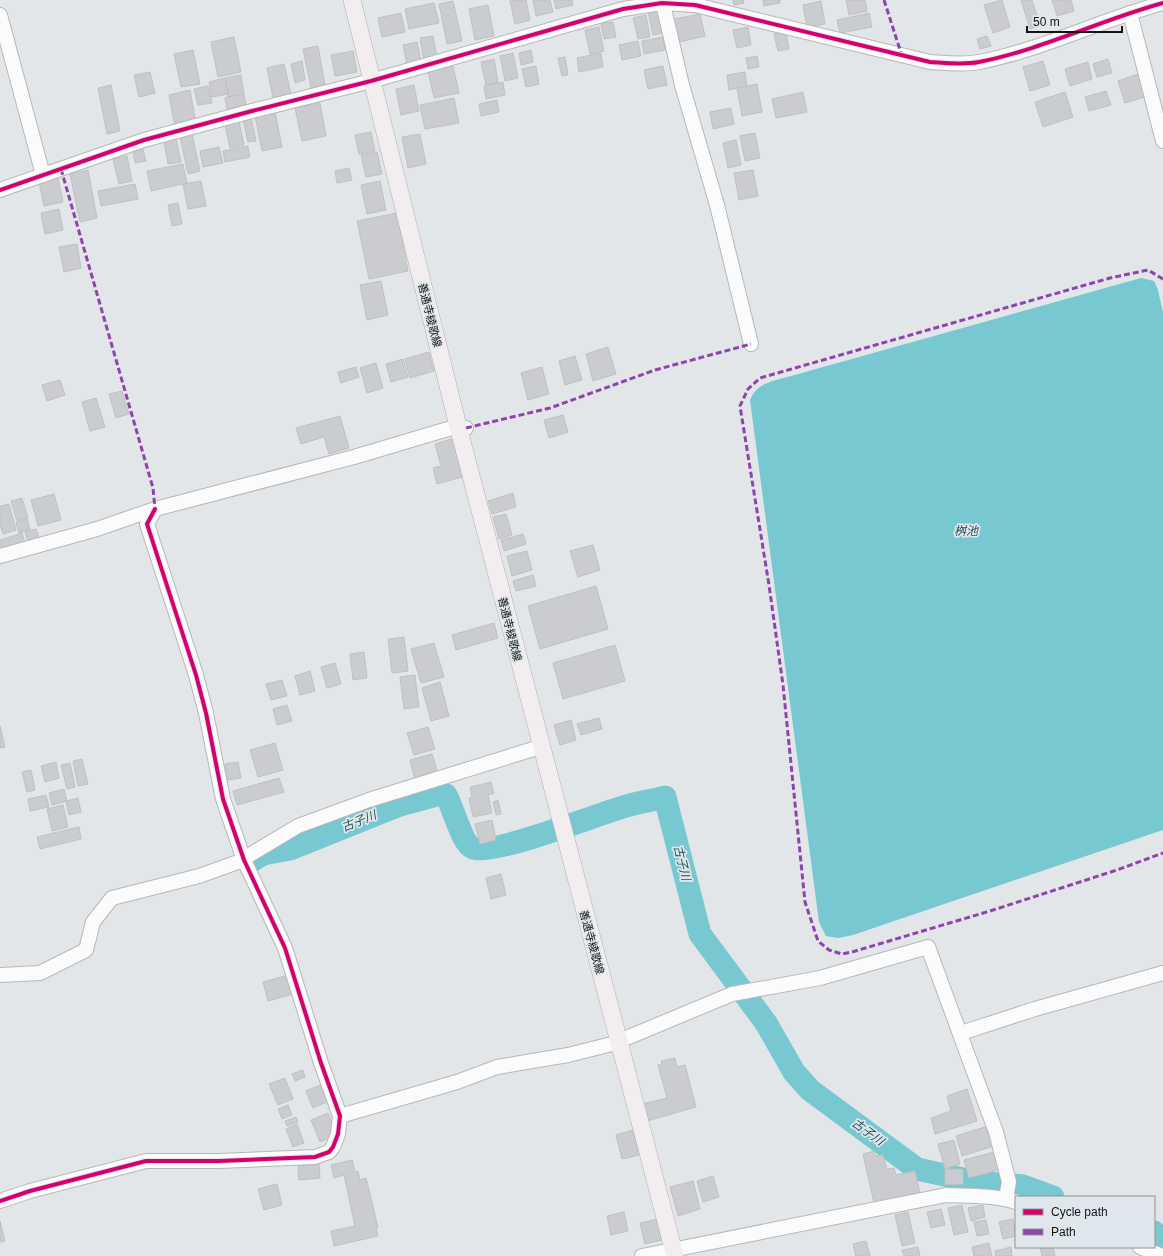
<svg xmlns="http://www.w3.org/2000/svg" width="1163" height="1256" font-family="Helvetica,'Noto Sans JP',sans-serif">
	<rect width="100%" height="100%" fill="#e3e6e9"/>
	<path fill="#77c8d1" d="M1141,278L1154,281L1158,290L1163,313V830L853,935L838,938L826,936L819,922L750,400C757,382 774,381 791,376Z"/>
	<g fill="none" stroke-linecap="round" stroke-linejoin="round">
		<g stroke="#77c8d1" stroke-width="23">
			<path d="M250,862L263,854L290,849L397,806L437,795H446C453,807 462,844 473,848C491,856 596,815 620,808C634,803 650,801 665,797L700,934L766,1023L794,1072L810,1090L917,1169L977,1182L1023,1186L1053,1197"/>
			<path d="M1154,1232L1163,1241"/>
		</g>
	</g>
	<g fill="#cbcccf" stroke="#bfc0c2">
		<path d="M526,0L530,20L515,24L510,1Z"/>
		<path d="M533,0H550L553,12L536,16Z"/>
		<path d="M554,0H572L573,5L556,9Z"/>
		<path d="M733,0H743L744,3L734,5Z"/>
		<path d="M763,0H780V3L764,6Z"/>
		<path d="M846,0H865L867,11L849,15Z"/>
		<path d="M1002,0L1010,27L993,33L984,5Z"/>
		<path d="M1021,0H1032L1040,25L1030,29Z"/>
		<path d="M1052,0H1071L1074,11L1057,16Z"/>
		<path d="M453,1L462,41L447,44L439,4Z"/>
		<path d="M821,1L825,24L807,28L803,5Z"/>
		<path d="M434,3L439,23L409,29L405,9Z"/>
		<path d="M488,5L494,36L475,40L469,9Z"/>
		<path d="M658,9L663,33L653,35L648,11Z"/>
		<path d="M401,13L405,32L382,37L378,18Z"/>
		<path d="M869,13L872,27L840,33L837,20Z"/>
		<path d="M700,14L705,36L679,42L674,19Z"/>
		<path d="M646,15L650,37L638,39L633,18Z"/>
		<path d="M613,22L616,37L604,39L601,24Z"/>
		<path d="M599,27L604,51L590,54L585,30Z"/>
		<path d="M748,27L751,45L737,48L733,30Z"/>
		<path d="M786,32L789,49L778,51L774,34Z"/>
		<path d="M433,36L437,58L424,61L420,38Z"/>
		<path d="M987,36L991,46L980,49L977,39Z"/>
		<path d="M234,37L241,72L218,77L211,42Z"/>
		<path d="M663,37L665,50L644,54L642,41Z"/>
		<path d="M638,41L641,56L622,60L619,45Z"/>
		<path d="M417,42L421,60L407,64L403,45Z"/>
		<path d="M318,46L325,85L311,88L303,49Z"/>
		<path d="M193,50L200,84L181,87L174,54Z"/>
		<path d="M531,50L533,62L521,65L519,53Z"/>
		<path d="M353,51L357,72L335,76L331,55Z"/>
		<path d="M513,53L518,78L505,81L500,56Z"/>
		<path d="M601,53L603,67L579,72L577,58Z"/>
		<path d="M757,56L759,67L748,69L746,58Z"/>
		<path d="M565,57L568,75L562,76L558,58Z"/>
		<path d="M494,59L498,82L486,85L481,62Z"/>
		<path d="M1108,59L1112,73L1097,77L1093,64Z"/>
		<path d="M302,61L305,80L295,83L291,64Z"/>
		<path d="M1043,61L1050,85L1030,91L1023,67Z"/>
		<path d="M1088,62L1092,79L1070,86L1065,69Z"/>
		<path d="M284,64L291,94L273,98L267,68Z"/>
		<path d="M453,66L459,93L434,98L428,71Z"/>
		<path d="M536,66L539,84L526,87L522,69Z"/>
		<path d="M663,66L667,85L648,89L644,70Z"/>
		<path d="M150,72L155,93L139,97L134,75Z"/>
		<path d="M745,72L747,86L729,90L727,75Z"/>
		<path d="M1138,74L1145,97L1125,103L1118,81Z"/>
		<path d="M241,75L244,94L228,97L225,78Z"/>
		<path d="M225,78L228,94L212,97L209,82Z"/>
		<path d="M503,82L505,95L486,99L484,86Z"/>
		<path d="M757,84L762,112L742,116L737,88Z"/>
		<path d="M111,85L120,131L107,134L98,88Z"/>
		<path d="M414,85L419,111L401,115L396,89Z"/>
		<path d="M208,86L212,103L198,105L194,89Z"/>
		<path d="M190,90L196,123L175,127L169,95Z"/>
		<path d="M1106,91L1111,105L1089,111L1085,97Z"/>
		<path d="M803,92L807,112L776,118L772,99Z"/>
		<path d="M1065,92L1073,117L1043,127L1035,102Z"/>
		<path d="M244,94L247,109L228,113L225,98Z"/>
		<path d="M454,98L459,123L425,129L420,105Z"/>
		<path d="M497,100L499,112L481,116L479,104Z"/>
		<path d="M320,103L326,136L302,141L295,108Z"/>
		<path d="M731,108L734,124L713,129L710,112Z"/>
		<path d="M275,112L282,147L262,151L255,116Z"/>
		<path d="M251,117L256,141L248,142L243,119Z"/>
		<path d="M239,122L244,145L230,148L225,125Z"/>
		<path d="M371,132L375,151L359,154L355,135Z"/>
		<path d="M755,133L760,158L745,161L740,136Z"/>
		<path d="M192,134L200,171L188,174L180,137Z"/>
		<path d="M420,134L426,164L408,168L402,137Z"/>
		<path d="M176,139L181,162L168,164L164,142Z"/>
		<path d="M736,140L741,165L728,168L723,143Z"/>
		<path d="M248,146L250,157L225,162L223,151Z"/>
		<path d="M219,147L223,163L203,167L200,151Z"/>
		<path d="M143,149L146,161L135,163L133,151Z"/>
		<path d="M377,152L382,174L366,177L361,155Z"/>
		<path d="M127,156L132,181L119,184L113,159Z"/>
		<path d="M183,164L187,183L151,191L147,171Z"/>
		<path d="M349,168L352,180L337,183L335,171Z"/>
		<path d="M88,170L97,218L80,222L70,174Z"/>
		<path d="M753,170L758,196L739,200L734,173Z"/>
		<path d="M58,178L63,202L44,206L39,182Z"/>
		<path d="M201,181L206,206L188,209L183,184Z"/>
		<path d="M380,181L386,210L367,214L361,185Z"/>
		<path d="M135,184L138,199L101,206L98,191Z"/>
		<path d="M178,203L182,224L172,226L168,205Z"/>
		<path d="M59,209L63,230L45,234L41,213Z"/>
		<path d="M397,213L408,271L369,279L357,221Z"/>
		<path d="M77,244L81,268L64,272L59,247Z"/>
		<path d="M381,281L388,315L367,320L360,285Z"/>
		<path d="M608,347L616,374L593,381L586,354Z"/>
		<path d="M429,352L434,371L410,378L405,359Z"/>
		<path d="M575,356L582,380L565,385L559,361Z"/>
		<path d="M403,359L408,377L391,382L386,364Z"/>
		<path d="M376,363L383,388L367,393L360,368Z"/>
		<path d="M356,367L359,377L341,383L338,372Z"/>
		<path d="M542,367L549,394L528,400L521,373Z"/>
		<path d="M60,380L65,395L47,401L42,385Z"/>
		<path d="M122,391L129,414L116,418L109,394Z"/>
		<path d="M96,398L105,427L90,431L82,402Z"/>
		<path d="M563,415L568,432L549,438L544,420Z"/>
		<path d="M340,416L349,448L329,454L324,437L301,444L296,428Z"/>
		<path d="M455,438L462,462L458,463L462,477L437,484L433,468L441,466L435,444Z"/>
		<path d="M513,493L516,507L492,514L488,501Z"/>
		<path d="M54,494L61,520L38,526L31,500Z"/>
		<path d="M22,498L28,518L17,521L11,501Z"/>
		<path d="M9,504L16,530L3,534L0,525V506Z"/>
		<path d="M506,514L512,535L499,539L493,517Z"/>
		<path d="M27,519L30,529L19,533L16,523Z"/>
		<path d="M36,529L40,541L29,544L25,532Z"/>
		<path d="M22,533L26,547L0,554V540Z"/>
		<path d="M523,534L526,544L504,551L501,540Z"/>
		<path d="M593,545L600,570L578,577L570,551Z"/>
		<path d="M527,551L532,570L512,576L507,556Z"/>
		<path d="M533,575L536,586L516,591L513,581Z"/>
		<path d="M596,586L608,629L540,649L528,606Z"/>
		<path d="M494,623L498,638L456,650L452,635Z"/>
		<path d="M404,637L408,671L392,673L388,639Z"/>
		<path d="M434,643L444,677L421,683L411,649Z"/>
		<path d="M615,645L625,681L563,699L553,663Z"/>
		<path d="M364,652L367,678L353,680L350,654Z"/>
		<path d="M335,663L341,684L327,688L321,667Z"/>
		<path d="M310,671L315,691L300,695L295,676Z"/>
		<path d="M415,675L419,707L404,709L400,677Z"/>
		<path d="M282,680L287,696L271,700L266,684Z"/>
		<path d="M440,682L449,716L431,721L422,688Z"/>
		<path d="M287,705L292,721L277,725L273,709Z"/>
		<path d="M599,718L602,729L581,735L577,724Z"/>
		<path d="M571,720L576,740L560,745L554,725Z"/>
		<path d="M0,726L5,747L0,748Z"/>
		<path d="M428,727L435,749L414,755L407,733Z"/>
		<path d="M275,743L283,770L258,777L250,750Z"/>
		<path d="M432,754L439,777L416,783L410,760Z"/>
		<path d="M82,759L88,784L78,786L73,761Z"/>
		<path d="M56,762L59,778L45,782L41,766Z"/>
		<path d="M238,762L241,778L228,780L225,764Z"/>
		<path d="M70,763L75,787L67,789L61,765Z"/>
		<path d="M31,770L35,790L27,792L22,772Z"/>
		<path d="M279,778L284,792L237,805L233,791Z"/>
		<path d="M491,782L494,793L488,795L492,813L473,817L469,798L472,797L470,787Z"/>
		<path d="M64,789L67,801L52,805L49,793Z"/>
		<path d="M46,795L49,807L30,811L28,799Z"/>
		<path d="M78,798L81,812L69,815L66,801Z"/>
		<path d="M498,800L501,814L496,815L493,802Z"/>
		<path d="M63,805L68,827L52,831L47,809Z"/>
		<path d="M492,820L496,840L480,844L475,824Z"/>
		<path d="M79,827L81,839L40,849L37,837Z"/>
		<path d="M501,874L506,895L491,899L486,878Z"/>
		<path d="M292,974L297,993L268,1001L263,982Z"/>
		<path d="M675,1058L677,1067L685,1065L696,1107L647,1121L642,1104L667,1098L658,1065L662,1064L661,1061Z"/>
		<path d="M303,1070L305,1077L295,1081L292,1074Z"/>
		<path d="M285,1078L293,1099L278,1105L269,1084Z"/>
		<path d="M323,1084L329,1101L313,1108L306,1091Z"/>
		<path d="M967,1089L977,1121L935,1134L931,1118L951,1111L947,1096Z"/>
		<path d="M288,1105L292,1115L282,1119L278,1109Z"/>
		<path d="M328,1113L337,1135L320,1142L311,1120Z"/>
		<path d="M296,1117L298,1122L287,1126L285,1121Z"/>
		<path d="M297,1124L304,1143L293,1147L286,1129Z"/>
		<path d="M988,1126L994,1146L962,1156L956,1136Z"/>
		<path d="M633,1130L639,1155L622,1159L616,1135Z"/>
		<path d="M954,1140L960,1164L945,1169L938,1144Z"/>
		<path d="M874,1151L875,1156L883,1155L887,1169L894,1168L896,1175L915,1171L920,1193L874,1203L863,1154Z"/>
		<path d="M998,1151L1002,1169L969,1178L964,1160Z"/>
		<path d="M352,1160L355,1172L358,1171L360,1180L366,1178L378,1227H376L378,1236L334,1246L331,1231L355,1226L344,1175L334,1178L331,1165Z"/>
		<path d="M319,1164L320,1178L299,1180L298,1166Z"/>
		<path d="M945,1169H963V1184L945,1185Z"/>
		<path d="M713,1176L719,1197L703,1202L697,1181Z"/>
		<path d="M693,1181L700,1209L678,1216L670,1187Z"/>
		<path d="M277,1184L282,1205L264,1210L258,1189Z"/>
		<path d="M962,1205L968,1232L954,1235L948,1208Z"/>
		<path d="M983,1205L985,1217L971,1221L968,1208Z"/>
		<path d="M941,1209L945,1225L931,1228L927,1212Z"/>
		<path d="M624,1212L628,1231L611,1235L607,1216Z"/>
		<path d="M908,1212L915,1243L902,1246L895,1215Z"/>
		<path d="M657,1219L662,1240L645,1244L640,1223Z"/>
		<path d="M1013,1219L1016,1236L1003,1239L999,1222Z"/>
		<path d="M986,1220L989,1234L977,1236L974,1222Z"/>
		<path d="M0,1221L5,1241L0,1242Z"/>
		<path d="M866,1241L870,1256H856L853,1244Z"/>
		<path d="M989,1243L992,1256H974L972,1247Z"/>
		<path d="M918,1247L920,1256H904L902,1250Z"/>
		<path d="M1011,1247L1012,1256H996L995,1251Z"/>
		<path d="M1053,1247L1055,1256H1042L1040,1248Z"/>
	</g>
	<g fill="none" stroke-linecap="round" stroke-linejoin="round">
		<defs>
			<g id="minor">
				<path d="M662,0L682,85L717,205L751,344"/>
				<path d="M1130,13L1163,141"/>
				<path d="M0,15L43,175"/>
				<path d="M0,190L144,140L252,111L371,81L623,9L662,3L695,5L930,62C946,63 963,65 979,62C1041,50 1101,20 1163,3"/>
				<path d="M0,556L97,529L155,509L354,457L458,426L466,428"/>
				<path d="M0,975L40,973L86,950L93,922L112,898L199,876L238,862L298,826L369,800L540,747"/>
				<path d="M961,1033L1035,1009L1163,973"/>
				<path d="M340,1116L457,1082L497,1067L568,1055L612,1044L732,994L820,978L928,947L996,1132L1009,1182L1006,1198"/>
				<path d="M0,1201L30,1191L146,1161H219L315,1157L329,1152L333,1147L338,1134L340,1116L321,1063L285,948L244,860L223,799L206,713L196,675L147,524L155,509"/>
				<path d="M1140,1247L1162,1256"/>
				<path d="M642,1256L946,1195C970,1196 994,1195 1016,1202"/>
			</g>
			<path id="major" d="M352,0L458,426L675,1256"/>
		</defs>
		<use href="#minor" stroke="#b5b8ba" stroke-width="16"/>
		<use href="#major" stroke="#b6acaf" stroke-width="18"/>
		<use href="#minor" stroke="#fbfbfc" stroke-width="14"/>
		<use href="#major" stroke="#f2edee" stroke-width="17"/>
		<g stroke="#8e44ad" stroke-width="3" stroke-dasharray="6 3" stroke-linecap="butt">
			<path d="M884,0L902,56"/>
			<path d="M61,169L153,488L155,509"/>
			<path d="M1163,279L1148,270L1110,278L760,378L748,389L740,406L769,585L783,685L805,902L818,941L829,950L842,954L852,952L990,911L1117,870L1163,853"/>
			<path d="M466,428L550,408L655,370L751,344"/>
		</g>
		<defs>
			<g id="cycleway">
				<path d="M0,190L144,140L252,111L371,81L623,9L662,3L695,5L930,62C946,63 963,65 979,62C1041,50 1101,20 1163,3"/>
				<path d="M0,1201L30,1191L146,1161H219L315,1157L329,1152L333,1147L338,1134L340,1116L321,1063L285,948L244,860L223,799L206,713L196,675L147,524L155,509"/>
			</g>
		</defs>
		<use href="#cycleway" stroke="#e0e7ec" stroke-width="6"/>
		<use href="#cycleway" stroke="#d6006c" stroke-width="4"/>
	</g>
	<g text-anchor="middle" stroke-width="3.5" stroke-linejoin="round" paint-order="stroke">
		<g font-size="11" fill="#121416" stroke="#e0e7ec">
			<text transform="translate(430 315) rotate(76)" y="4">善通寺綾歌線</text>
			<text transform="translate(510 629) rotate(76)" y="4">善通寺綾歌線</text>
			<text transform="translate(592 942) rotate(75)" y="4">善通寺綾歌線</text>
		</g>
		<g font-size="12" font-style="italic" fill="#1f5055" stroke="#e0e7ec">
			<text x="966" y="535">桝池</text>
			<text transform="translate(359 821) rotate(-22)" y="4">古子川</text>
			<text transform="translate(682 863) rotate(76)" y="4">古子川</text>
			<text transform="translate(868 1132) rotate(36)" y="4">古子川</text>
		</g>
	</g>
	<rect x="1015" y="1196" width="140" height="52" fill="#e0e7ec" stroke="#8e9396"/>
	<rect x="1023" y="1209" width="20" height="6" fill="#d6006c" stroke="#8e9396"/>
	<text x="1051" y="1216" font-size="12" fill="#121416">Cycle path</text>
	<rect x="1023" y="1229" width="20" height="6" fill="#8e44ad" stroke="#8e9396"/>
	<text x="1051" y="1236" font-size="12" fill="#121416">Path</text>
	<path d="M1027 26v6h95v-6" fill="none" stroke="#121416" stroke-width="2"/>
	<text x="1033" y="26" font-size="12" fill="#121416" stroke="#e0e7ec" stroke-width="3" paint-order="stroke">50 m</text>
</svg>
